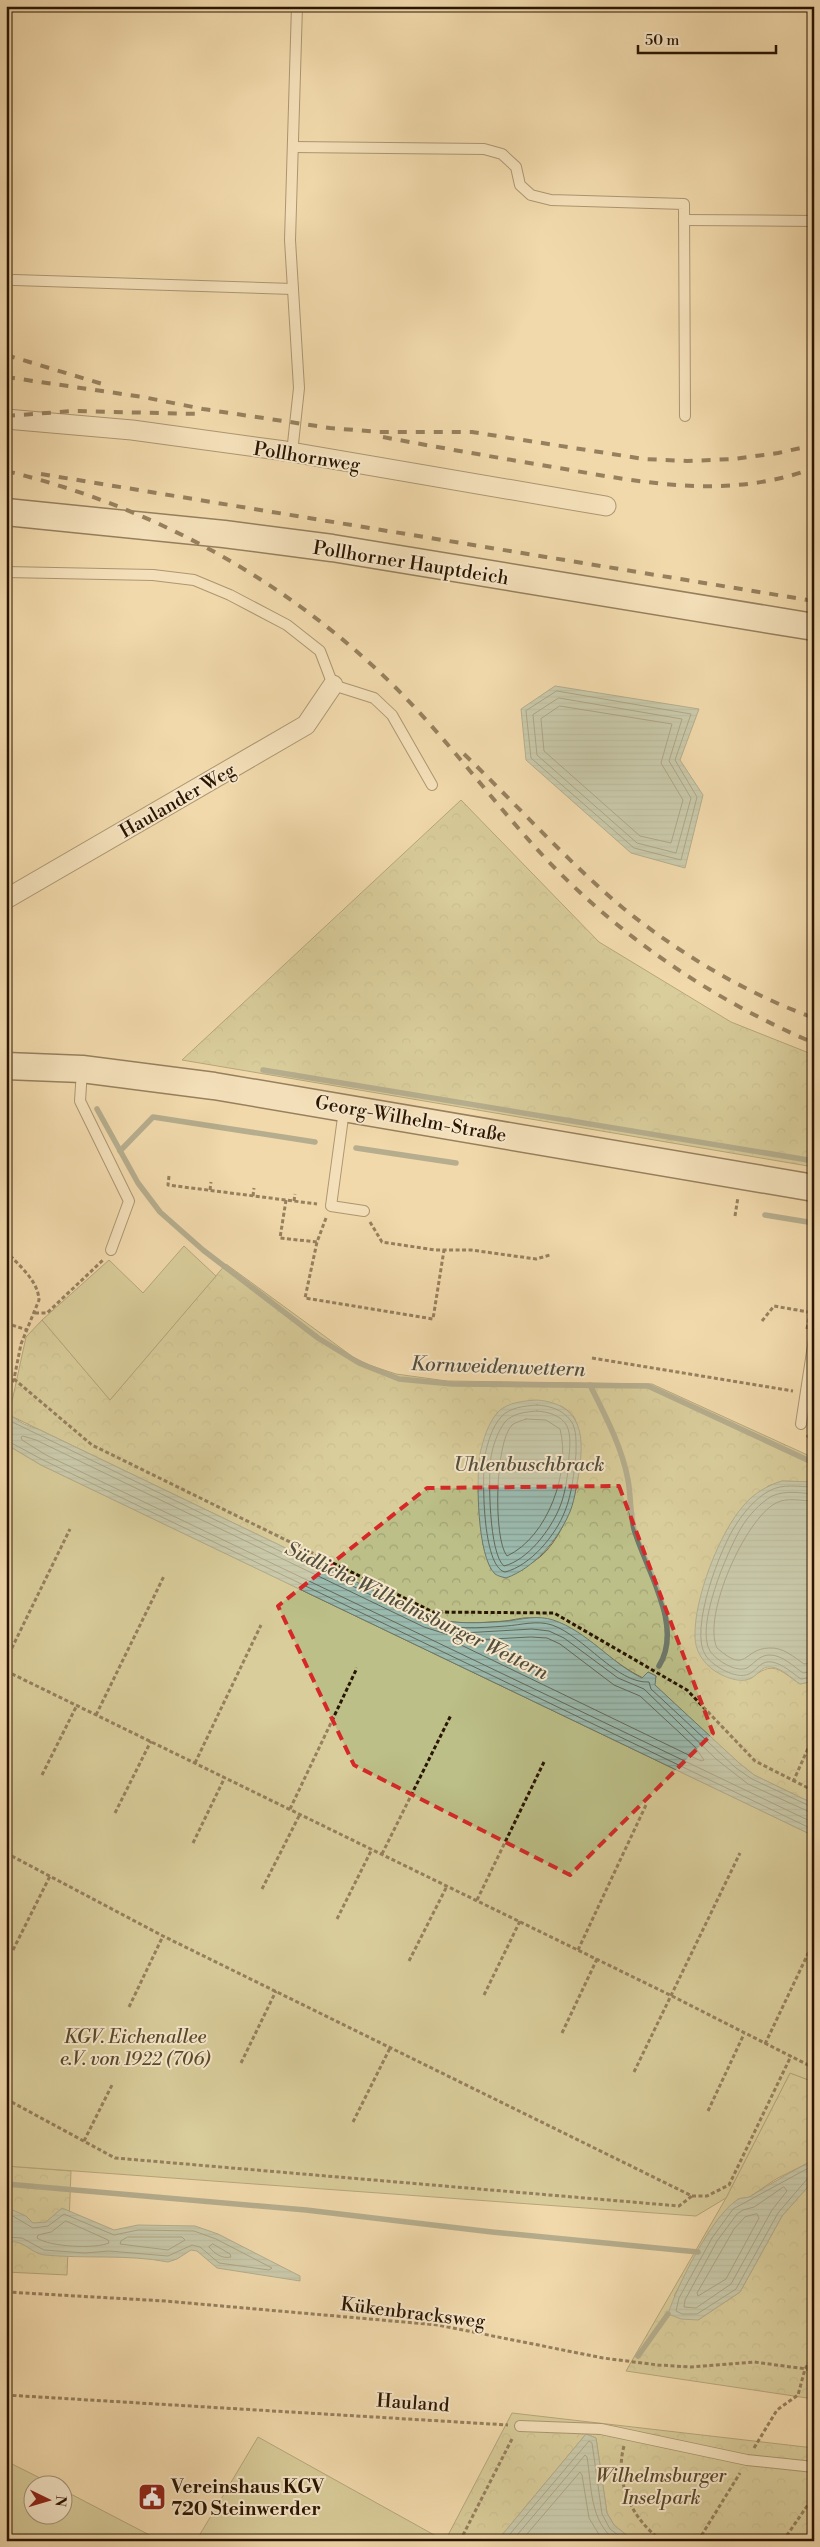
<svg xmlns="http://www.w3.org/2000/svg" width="820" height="2547" font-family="'Libre Bodoni',serif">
	<defs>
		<pattern id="forest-crowns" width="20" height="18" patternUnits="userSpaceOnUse" patternTransform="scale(1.25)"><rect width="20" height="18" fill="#bcbf88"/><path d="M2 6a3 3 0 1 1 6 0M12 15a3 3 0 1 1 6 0" fill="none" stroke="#a2a374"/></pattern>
		<pattern id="water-rules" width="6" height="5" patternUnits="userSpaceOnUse" patternTransform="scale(1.25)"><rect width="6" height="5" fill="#9bbaae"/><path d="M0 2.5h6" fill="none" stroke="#869f94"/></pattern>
	</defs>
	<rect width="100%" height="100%" fill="#f1d9ac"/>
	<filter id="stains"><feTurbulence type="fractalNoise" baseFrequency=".004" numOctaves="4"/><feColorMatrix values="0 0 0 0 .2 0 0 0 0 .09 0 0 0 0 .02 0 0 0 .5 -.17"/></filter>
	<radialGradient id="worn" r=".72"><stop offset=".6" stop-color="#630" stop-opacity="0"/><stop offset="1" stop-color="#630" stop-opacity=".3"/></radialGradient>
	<g fill="url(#forest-crowns)" stroke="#736a44" fill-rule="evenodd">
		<path d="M461,800L599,942L731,1022L814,1055V1167L182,1060Z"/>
		<path d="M226,1264L353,1357L369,1365L396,1374L447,1381L652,1384L814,1458V1482L782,1481L768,1486L732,1521L705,1585L695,1637L750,1679C773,1660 778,1669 800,1684L814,1681V1804L754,1775L739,1763L654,1685L656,1676L648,1672L643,1678C604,1659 577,1622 532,1618C523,1617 514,1620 505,1621C479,1623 453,1625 429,1617L9,1415L26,1337L42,1320L110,1400ZM561,1406C566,1409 573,1414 575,1419C591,1458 570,1540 533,1562C523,1568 503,1567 491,1569L483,1544L480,1456L490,1425L498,1412Z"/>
		<path d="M790,2073L814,2082V2160L776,2179L748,2198L738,2199L707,2235L674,2296L698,2320L740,2292L782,2216L814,2180V2399L626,2371L726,2198Z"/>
		<path d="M6,2166L71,2171L67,2275L6,2272Z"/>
		<path d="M512,2413L814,2448V2541H634L614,2525L607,2513L596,2438L586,2434L497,2541H445Z"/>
	</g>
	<g fill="#bcbf88" stroke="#736a44">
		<path d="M184,1246L216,1276L110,1400L42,1320L109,1260L143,1293Z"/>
		<path d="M9,1446L41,1465L814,1836V2082L790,2073L726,2198L696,2216L6,2166V1447Z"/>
		<path d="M258,2437L445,2541H196Z"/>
		<path d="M6,2461L52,2484H32V2514H62L63,2490L161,2541H6Z"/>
	</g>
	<g fill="url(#water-rules)" stroke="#6e7869">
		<path d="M555,686L699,709L680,760L703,795L685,868L631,853L526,760L521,709Z"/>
		<path d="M537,1400C584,1404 585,1439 578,1477C576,1489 574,1503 569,1514C557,1541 534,1568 506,1578C502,1577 498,1576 495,1574C477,1557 476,1478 480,1454C483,1440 488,1423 498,1412C508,1402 524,1401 537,1400Z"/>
		<path d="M6,1413L24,1424L40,1430L429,1617C454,1625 481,1623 508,1621C523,1619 538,1615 553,1620C587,1631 611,1663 642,1678L648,1672L656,1676L655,1685L739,1763L754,1775L814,1804V1836L41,1465L6,1444Z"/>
		<path d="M782,1481L814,1482V1681L800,1684C791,1678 781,1667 770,1667C762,1666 758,1675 751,1678C741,1684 724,1677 715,1671C703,1663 695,1651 695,1636C694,1599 719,1533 744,1505C754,1493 767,1486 782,1481Z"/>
		<path d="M814,2160V2180L782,2216L740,2292L698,2320L681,2319L668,2314C677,2286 712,2216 737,2200C741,2197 746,2199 751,2196C772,2183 792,2171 814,2160Z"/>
		<path d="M6,2207L26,2216L33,2223L46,2222L62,2208L114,2230L138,2225L195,2226L218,2234L300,2276V2281L217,2268L197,2251L191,2250L177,2259L168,2262C127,2254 86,2259 45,2255C31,2254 22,2237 6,2243Z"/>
		<path d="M586,2434L596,2438L607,2513L614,2525L634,2541H497Z"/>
	</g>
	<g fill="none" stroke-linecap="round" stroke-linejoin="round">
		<g stroke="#626858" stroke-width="1">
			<path d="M557,691L691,714L675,760L697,797L681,860L634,848L531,758L526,711Z"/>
			<path d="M559,698L682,719L669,761L691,798L676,853L637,843L537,755L533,715Z"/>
			<path d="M560,706L672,724L661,763L683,800L671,843L640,836L544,751L541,719Z"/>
			<path d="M537,1405C550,1406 562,1409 571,1421C577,1429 576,1444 576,1454C574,1472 572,1494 565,1511C556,1535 530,1566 505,1572C482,1567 482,1475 485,1455C488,1442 492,1427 501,1417C510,1407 525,1406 537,1405Z"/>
			<path d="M537,1411C548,1412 561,1415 567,1426C571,1435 570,1447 569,1456C568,1473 566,1493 559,1509C550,1530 528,1560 504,1566C489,1554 488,1477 491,1457C493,1445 498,1431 505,1422C513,1413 526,1412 537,1411Z"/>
			<path d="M6,1419L427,1622C452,1630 479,1628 506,1626C521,1625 537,1620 552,1625C584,1636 617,1684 649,1682L651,1689L736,1768L752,1779L814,1808"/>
			<path d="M526,1419L546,1420L560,1429C571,1471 548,1537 507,1556C493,1539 495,1442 512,1425C516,1422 521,1421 526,1419Z"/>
			<path d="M6,1440L43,1460L814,1830"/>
			<path d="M814,1487C799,1487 783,1483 769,1491C756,1498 745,1511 737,1523C721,1546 688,1631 706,1656C713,1666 736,1680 749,1674C757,1670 761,1660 772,1662C783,1664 792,1673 801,1679L814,1677"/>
			<path d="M814,1494C800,1493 786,1490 772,1496C760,1503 748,1516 741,1528C727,1552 695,1627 710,1651C716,1660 736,1673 747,1668C755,1663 759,1655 770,1655C782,1655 793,1666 803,1673L814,1671"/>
			<path d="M814,1501C801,1501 787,1497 776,1503C745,1519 702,1616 717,1648C748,1675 742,1649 769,1648C783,1647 794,1657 804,1664L814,1663"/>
			<path d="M531,1637L547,1638L560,1644L614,1685L640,1696L695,1747L704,1760L701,1761L459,1644L461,1641Z"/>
			<path d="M814,1814L748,1784L716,1759L644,1689L618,1678L564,1638L549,1631L532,1629L446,1634L424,1627L36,1440L23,1436L21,1437L22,1440L46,1455L814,1823"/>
			<path d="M814,2165L733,2209L712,2238L679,2298L676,2311L682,2314H697L736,2289L778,2213L808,2178L814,2176"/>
			<path d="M784,2187L787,2191L772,2210L731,2284L696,2308L684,2307L685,2300L717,2241L737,2214L743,2210L754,2207Z"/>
			<path d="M6,2212L33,2228L48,2226L64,2214L114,2235L138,2230L194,2231L216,2239L272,2268L269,2270L219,2263L200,2247L192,2245L168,2256L109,2251L85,2253L44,2250L22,2238L6,2237"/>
			<path d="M757,2214L759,2218L726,2279L698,2296L697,2293L734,2229L745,2217Z"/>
			<path d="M66,2221L108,2240L109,2243C95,2249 50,2247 37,2238L38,2235L51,2232Z"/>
			<path d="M128,2237H182L185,2240L168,2250L120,2244L121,2241Z"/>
			<path d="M213,2244L230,2254L231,2257C222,2259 215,2254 209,2247Z"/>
			<path d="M504,2541L589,2441L592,2443L602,2514L610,2529L626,2541"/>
			<path d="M512,2541L585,2455L587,2457C592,2487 589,2521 616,2541"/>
			<path d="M521,2541L580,2472L582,2475L589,2518L603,2541"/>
		</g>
		<g stroke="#6e7869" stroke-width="5.5">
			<path d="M263,1070L814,1161"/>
			<path d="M97,1109L138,1183L160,1212L203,1250L318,1338L359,1363L399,1379L452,1384L648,1386L814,1463"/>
			<path d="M356,1148L456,1163"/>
			<path d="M120,1151L153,1117L315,1142"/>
			<path d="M765,1215L814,1223"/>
			<path d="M590,1385C605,1415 622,1447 628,1480C631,1496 630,1514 634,1529C646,1570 684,1626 659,1666"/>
			<path d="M6,2184L306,2210L492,2232L698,2252"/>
			<path d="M638,2356L668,2314"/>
		</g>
		<defs>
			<g id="lane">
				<path d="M293,147L484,149L502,154L516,167L520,185L531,195L551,200L684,204L685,416"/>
				<path d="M684,220L814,221"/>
				<path d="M14,280L293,289"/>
				<path d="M292,453L299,388L290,240L297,6"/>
				<path d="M6,572L153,575L194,580L230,595L287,625L320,651L333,685L374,698L392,715L432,785"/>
				<path d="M82,1070L80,1101L129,1201L111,1250"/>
				<path d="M344,1110L331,1206L364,1211"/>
				<path d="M801,1424L814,1339"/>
				<path d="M520,2426L601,2429L747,2460L814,2467"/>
			</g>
			<g id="street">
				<path d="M6,419L132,430L285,451L606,506"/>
				<path d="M6,899L306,725L333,685"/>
			</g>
			<g id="secondary">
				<path d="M6,512L224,534L332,548L814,627"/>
				<path d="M6,1066L82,1069L214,1086L814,1188"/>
			</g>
		</defs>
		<use href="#lane" stroke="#5c462c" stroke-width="12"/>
		<use href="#street" stroke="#5c462c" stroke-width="21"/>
		<use href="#secondary" stroke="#2a1501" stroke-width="29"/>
		<g stroke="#2a1501" stroke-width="3" stroke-dasharray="4 2.5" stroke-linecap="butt">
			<path d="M169,1176L168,1185L317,1204"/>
			<path d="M210,1190L211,1182"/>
			<path d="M253,1196L254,1188"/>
			<path d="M286,1200L280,1238L317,1242"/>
			<path d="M294,1201L295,1194"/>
			<path d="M735,1216L738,1197"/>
			<path d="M326,1218L317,1242L305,1298L433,1319L444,1250"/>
			<path d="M370,1222L382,1242L435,1250H471L536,1259L550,1255"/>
			<path d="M6,1251C19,1266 38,1280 39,1300L21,1344L14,1379L6,1395"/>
			<path d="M35,1313H47L103,1260"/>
			<path d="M762,1321L774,1306L814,1313"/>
			<path d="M6,1323L27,1330"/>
			<path d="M807,1329L811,1305"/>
			<path d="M592,1358L793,1391"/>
			<path d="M14,1379L92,1445L433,1612L554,1613L687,1690L755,1761L814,1791"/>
			<path d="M807,1435L810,1439L814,1440"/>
			<path d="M6,1660L70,1529"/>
			<path d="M6,1671L672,1996L814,2068"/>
			<path d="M96,1715L164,1576"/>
			<path d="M195,1763L261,1625"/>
			<path d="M42,1775L77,1705"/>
			<path d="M793,1782L814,1735"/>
			<path d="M290,1809L357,1668"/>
			<path d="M115,1813L151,1741"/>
			<path d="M193,1843L225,1777"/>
			<path d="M6,1853L163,1936L692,2196H707L729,2185L791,2056"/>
			<path d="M382,1854L451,1715"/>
			<path d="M262,1889L300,1814"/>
			<path d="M477,1900L544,1762"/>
			<path d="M337,1919L372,1849"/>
			<path d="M13,1950L50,1876"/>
			<path d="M578,1950L646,1805"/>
			<path d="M409,1961L447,1886"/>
			<path d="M484,1995L520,1921"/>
			<path d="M129,2007L163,1936"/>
			<path d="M562,2033L597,1959"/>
			<path d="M765,2044L814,1941"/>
			<path d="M241,2063L276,1991"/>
			<path d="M634,2072L740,1853"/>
			<path d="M6,2099L115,2158L679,2206L692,2196"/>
			<path d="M708,2111L744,2034"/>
			<path d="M353,2122L390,2048"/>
			<path d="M84,2141L112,2085"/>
			<path d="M6,2292L165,2301L438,2325L603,2358L658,2365L691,2367L754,2362L814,2370"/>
			<path d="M6,2395L508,2425"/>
			<path d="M624,2446C614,2482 632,2519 662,2541"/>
			<path d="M754,2448L777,2410L798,2395L805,2369L814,2355"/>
			<path d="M460,2541L513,2437"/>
			<path d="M698,2541L740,2473"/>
			<path d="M783,2541L814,2496"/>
		</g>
		<use href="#lane" stroke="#f6e6c9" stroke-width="10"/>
		<use href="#street" stroke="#f6e6c9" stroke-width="19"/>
		<use href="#secondary" stroke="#f6e6c9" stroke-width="26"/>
		<g stroke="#2a1501" stroke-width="4" stroke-dasharray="9 9" stroke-linecap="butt">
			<path d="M6,355L109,386"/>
			<path d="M6,377L143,397L203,409L330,428L379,432H472L644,459L687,461L734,459L778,453L814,445"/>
			<path d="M6,416L73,411L201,414"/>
			<path d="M383,437C441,448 500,458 559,468C645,483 729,500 814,468"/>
			<path d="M6,471C152,506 288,581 395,687C450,742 495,805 548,861C623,939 715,1001 814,1043"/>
			<path d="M41,474L814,601"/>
			<path d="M464,754C517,805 567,861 623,908C680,954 745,993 814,1018"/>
		</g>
	</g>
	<path d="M0 0H820V2547H0ZM619,1486L713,1733L570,1875L354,1765L278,1606L427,1488Z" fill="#f1d9ac" fill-opacity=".55" fill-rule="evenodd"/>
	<path fill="none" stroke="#d62828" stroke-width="4" stroke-dasharray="10 6" stroke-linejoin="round" d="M619,1486L713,1733L570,1875L354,1765L278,1606L427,1488Z"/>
	<defs>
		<symbol id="civic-square" viewBox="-11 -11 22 22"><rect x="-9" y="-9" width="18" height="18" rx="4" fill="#8f2418" stroke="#f6e6c9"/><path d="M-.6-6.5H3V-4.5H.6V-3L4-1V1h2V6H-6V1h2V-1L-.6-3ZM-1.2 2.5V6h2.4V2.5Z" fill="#fff"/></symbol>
	</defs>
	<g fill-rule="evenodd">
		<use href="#civic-square" x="136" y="2481" width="32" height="32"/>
	</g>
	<g text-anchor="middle" stroke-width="4" stroke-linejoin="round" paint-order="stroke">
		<g font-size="19" fill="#2a1501" stroke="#f6e6c9">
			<text transform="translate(307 456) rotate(9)" y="7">Pollhornweg</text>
			<text transform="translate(411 562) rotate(9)" y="7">Pollhorner Hauptdeich</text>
			<text transform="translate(177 800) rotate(-30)" y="7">Haulander Weg</text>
			<text transform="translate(411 1118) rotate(10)" y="7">Georg-Wilhelm-Straße</text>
			<text transform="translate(413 2312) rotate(7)" y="7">Kükenbracksweg</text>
			<text transform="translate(413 2402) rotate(4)" y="7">Hauland</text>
		</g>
		<g font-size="19" font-style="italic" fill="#56482a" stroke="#f6e6c9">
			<text x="135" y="2043">KGV. Eichenallee<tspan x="135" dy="22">e.V. von 1922 (706)</tspan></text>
			<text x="661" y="2482">Wilhelmsburger<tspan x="661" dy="22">Inselpark</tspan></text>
		</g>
		<g font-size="19" font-weight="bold" fill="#2a1501" stroke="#f6e6c9" text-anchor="start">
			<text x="171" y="2493">Vereinshaus KGV<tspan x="171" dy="22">720 Steinwerder</tspan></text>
		</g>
		<g font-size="20" font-style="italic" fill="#524f3e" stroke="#f6e6c9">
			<text transform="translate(498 1366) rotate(2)" y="7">Kornweidenwettern</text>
			<text x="529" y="1471">Uhlenbuschbrack</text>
			<text transform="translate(417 1610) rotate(26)" y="7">Südliche Wilhelmsburger Wettern</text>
		</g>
	</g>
	<rect width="820" height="2547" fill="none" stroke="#f1d9ac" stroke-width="25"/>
	<rect x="8" y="8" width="805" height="2532" fill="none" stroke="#2a1501" stroke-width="2.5"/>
	<rect x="12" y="12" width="795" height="2522" fill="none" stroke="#2a1501"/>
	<g transform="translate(48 2500) rotate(95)"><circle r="24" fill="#f6e6c9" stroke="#a49279"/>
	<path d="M0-4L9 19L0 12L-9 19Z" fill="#8f2418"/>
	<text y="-8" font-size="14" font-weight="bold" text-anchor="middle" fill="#2a1501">N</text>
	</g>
	<path d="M638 45v8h138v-8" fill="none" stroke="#2a1501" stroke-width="2.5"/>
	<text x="645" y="45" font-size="15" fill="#2a1501" stroke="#f6e6c9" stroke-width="4" paint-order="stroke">50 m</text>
	<rect width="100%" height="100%" filter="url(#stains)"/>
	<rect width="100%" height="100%" fill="url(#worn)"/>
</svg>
